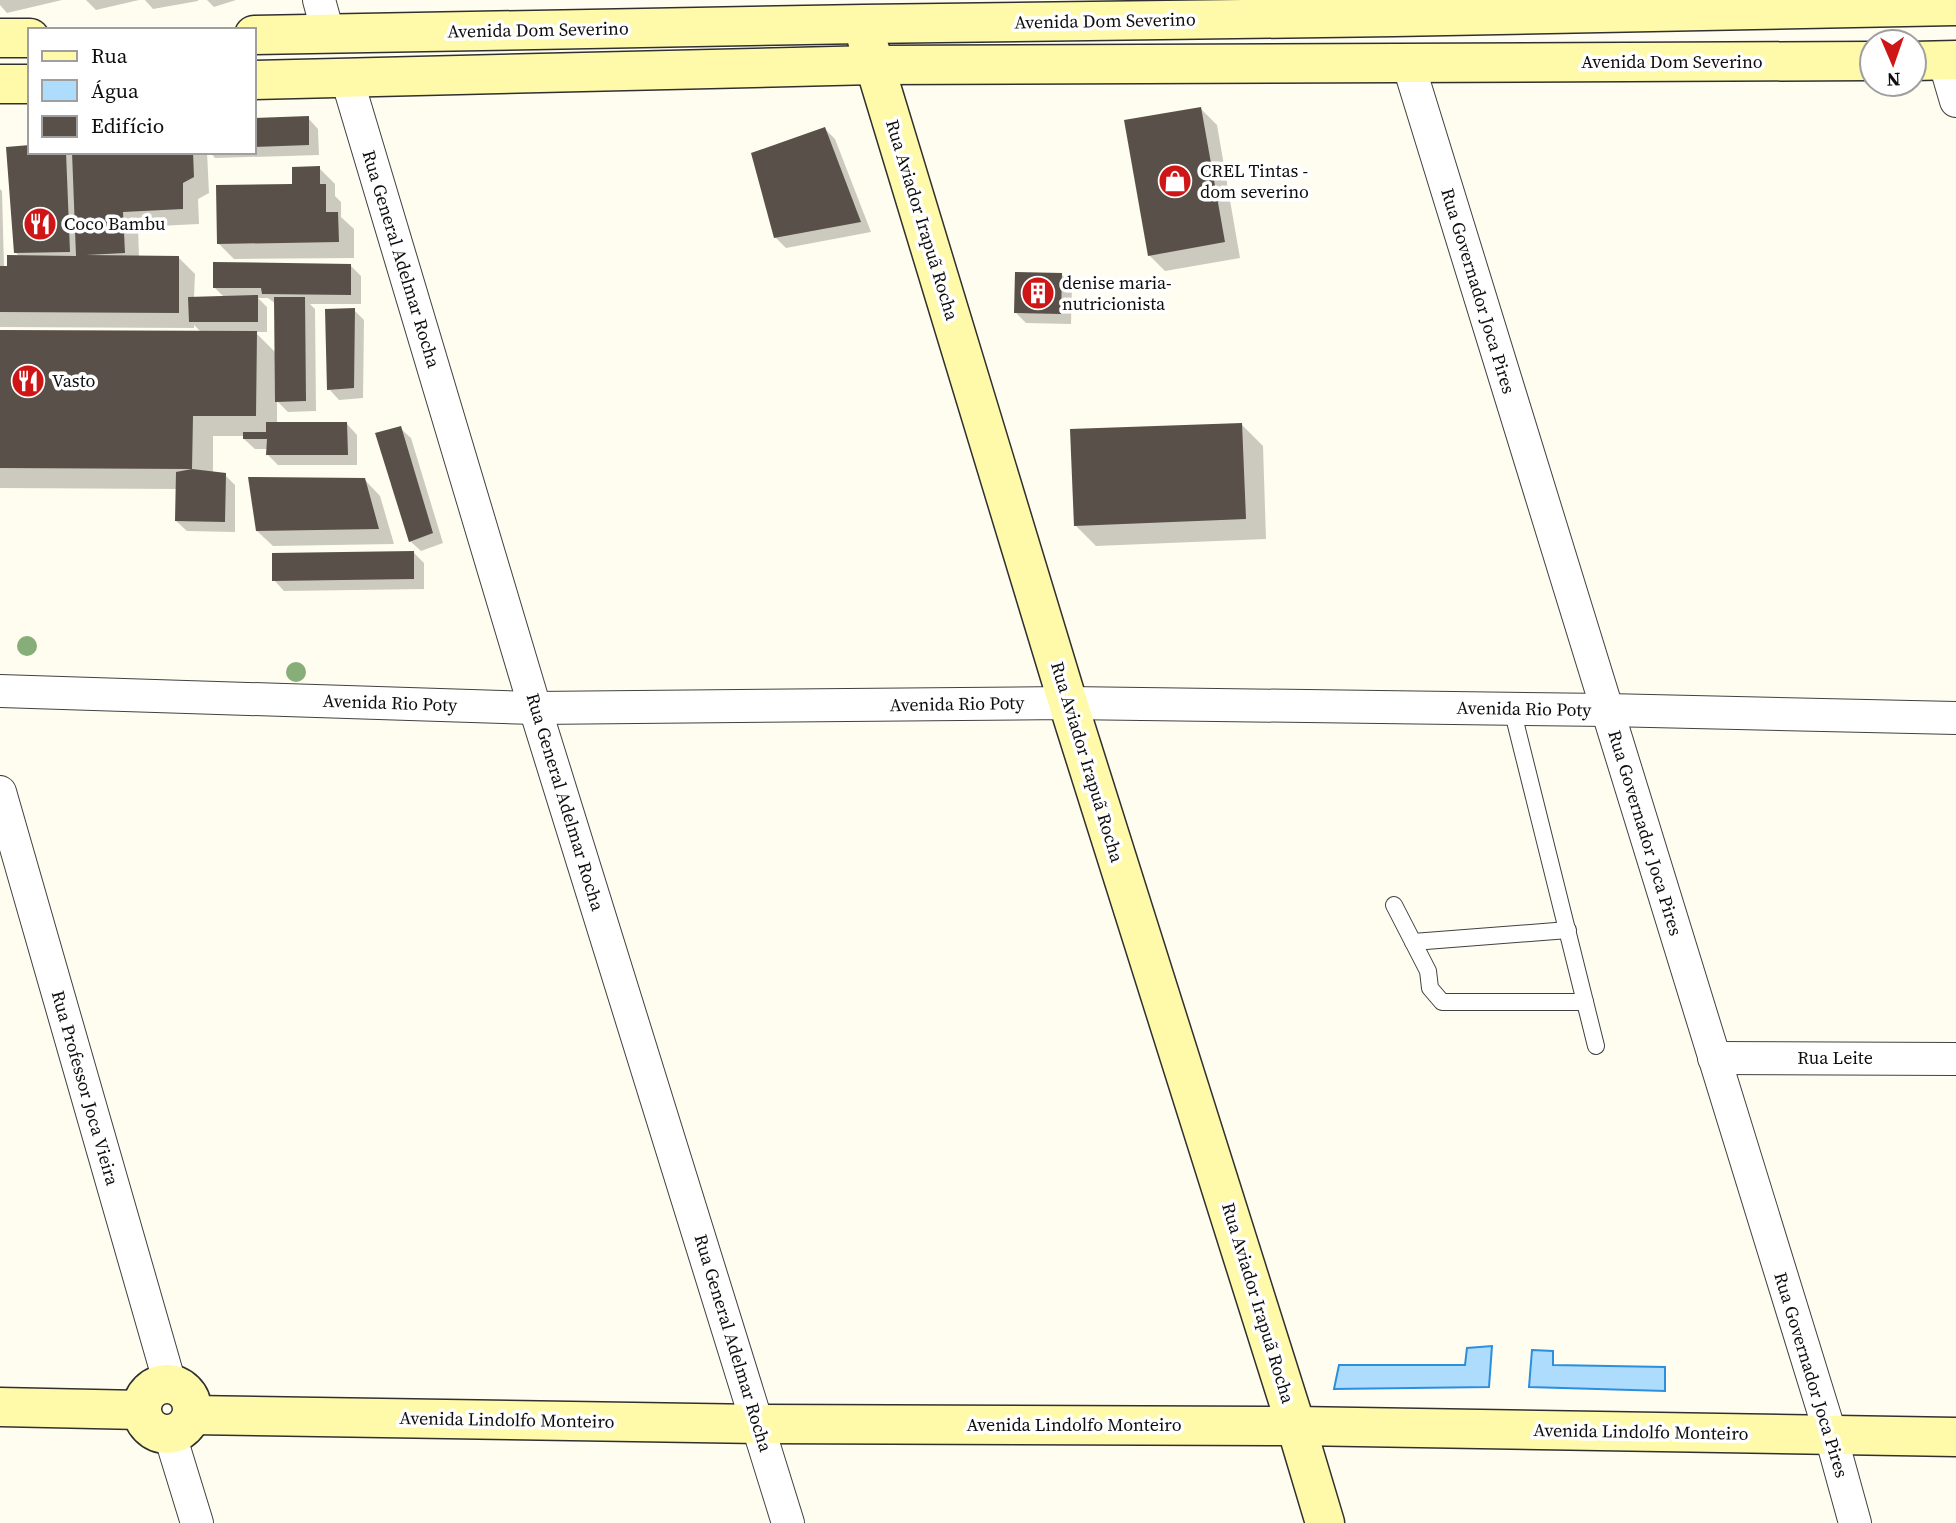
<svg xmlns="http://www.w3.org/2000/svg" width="1956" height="1523" font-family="'Source Serif 4',serif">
	<rect width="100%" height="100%" fill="#fffdef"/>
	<g fill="#addcfd" stroke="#2c8fdd" stroke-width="2">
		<path d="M1492,1346L1489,1387L1334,1389L1339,1365H1465L1467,1348Z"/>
		<path d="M1532,1350L1553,1351V1365L1665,1367V1391L1529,1387Z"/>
	</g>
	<g fill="#0003" fill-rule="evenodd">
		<path d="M0,0H62L7,13L0,5Z"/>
		<path d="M86,0H139L96,10Z"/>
		<path d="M145,0H198V1L153,9Z"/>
		<path d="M207,0H236L214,7Z"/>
		<path d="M1201,109L1217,125L1240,258L1165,271L1149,255Z"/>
		<path d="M308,118L318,129L319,155L215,158L210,152H254V119Z"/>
		<path d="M825,129L835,139L871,232L786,248L775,237Z"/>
		<path d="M30,152H72L74,154L73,152H207L209,193L198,199L199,224L138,227L139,257L179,258L195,274L194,298H225L214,287L351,266L361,276V304H310L315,309L316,411L288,412L277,401V424H347L357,435V465H278L268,455V449H255L244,439V436H213V473L225,475L235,485V532L187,531L176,521L177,489L0,488V332L202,333L194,325V328L0,327V189L2,191L4,268H9L20,257L15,252ZM258,298H268L276,304L277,354L255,332H267V307Z"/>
		<path d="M319,168L335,184V196L341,202V217L354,229V258L234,259L218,243Z"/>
		<path d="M1061,274L1072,285L1071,324L1026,323L1016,313Z"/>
		<path d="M354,310L364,320L363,398L339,400L329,389Z"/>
		<path d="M1242,425L1263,446L1266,539L1096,546L1075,525Z"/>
		<path d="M400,428L411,438L443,543L421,551L410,541Z"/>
		<path d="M364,479L380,496L394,544L273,546L257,531Z"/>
		<path d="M414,553L424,563V589L284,591L274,580Z"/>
	</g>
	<g fill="#585049">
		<path d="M1201,107L1225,242L1148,256L1124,120Z"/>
		<path d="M309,116V145L254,147V118Z"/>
		<path d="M825,127L861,222L774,238L751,153Z"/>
		<path d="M30,145V152H66L70,252L14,253L6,147Z"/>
		<path d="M72,152H193L194,177L183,183V209L123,212L125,253L86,255L179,256V313L0,312V266H7V255L76,256Z"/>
		<path d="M320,166V184H326V212H338L339,242L217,244L216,185L292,184V167Z"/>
		<path d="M213,262L351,264V295L262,294L261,288H213Z"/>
		<path d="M1015,272L1062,273L1061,314L1014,313Z"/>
		<path d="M258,295V322H189L188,297Z"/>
		<path d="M274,297H305L306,401L275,402Z"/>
		<path d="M355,308L354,388L327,390L325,309Z"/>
		<path d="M0,330L257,331L256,416H193L192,469L226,473L225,522L175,521L176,472L192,469L0,468Z"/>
		<path d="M266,422H347L348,455H266L267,439H243V432H266Z"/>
		<path d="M1242,423L1246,519L1074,526L1070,429Z"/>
		<path d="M401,426L433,533L409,542L375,433Z"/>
		<path d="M248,477L365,478L379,529L256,531Z"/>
		<path d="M414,551V579L272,581V553Z"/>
	</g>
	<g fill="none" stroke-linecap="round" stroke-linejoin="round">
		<defs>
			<g id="lane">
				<path d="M1512,709L1596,1046"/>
				<path d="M1394,905L1428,971L1430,988L1442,1002H1585"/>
				<path d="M1413,942L1568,930"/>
			</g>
			<g id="street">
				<path d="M319,0L328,33"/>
				<path d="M1944,60L1956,101"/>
				<path d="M1408,63L1831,1436L1855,1523"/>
				<path d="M347,79L535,708L788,1523"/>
				<path d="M0,691L535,708L1068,703L1607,710L1956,718"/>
				<path d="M0,792L170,1384"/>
				<path d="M1714,1058L1956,1059"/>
				<path d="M170,1435L197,1523"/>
			</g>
			<g id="secondary">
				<path d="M254,35L863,24L1394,17L1956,6"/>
				<path d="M0,38H30"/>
				<path d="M867,40L1068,703L1296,1426L1325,1523"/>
				<path d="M1914,61L1956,60"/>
				<path d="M254,80L874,65L1872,61"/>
				<path d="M0,84H30"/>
				<circle cx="167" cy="1409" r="25"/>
				<path d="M0,1407L141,1410"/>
				<path d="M192,1415L759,1424L1296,1426L1956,1437"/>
			</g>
		</defs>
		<use href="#lane" stroke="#414141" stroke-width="18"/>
		<use href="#street" stroke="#414141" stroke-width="34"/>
		<use href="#secondary" stroke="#303030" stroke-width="41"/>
		<use href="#lane" stroke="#fff" stroke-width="16"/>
		<use href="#street" stroke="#fff" stroke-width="32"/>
		<use href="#secondary" stroke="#fff9aa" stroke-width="38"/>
	</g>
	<g fill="#87ae78">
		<circle cx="27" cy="646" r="10"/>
		<circle cx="296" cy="672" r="10"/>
	</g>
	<defs>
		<symbol id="shop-disc" viewBox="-11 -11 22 22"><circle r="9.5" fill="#cf1617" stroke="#fff"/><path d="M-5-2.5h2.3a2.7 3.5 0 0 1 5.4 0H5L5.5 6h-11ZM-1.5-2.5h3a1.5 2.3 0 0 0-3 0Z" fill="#fff"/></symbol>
		<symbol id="restaurant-disc" viewBox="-11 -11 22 22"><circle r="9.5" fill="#cf1617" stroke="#fff"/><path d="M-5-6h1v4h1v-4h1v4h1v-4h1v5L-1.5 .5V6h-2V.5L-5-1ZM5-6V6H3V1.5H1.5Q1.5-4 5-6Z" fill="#fff"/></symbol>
		<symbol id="building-disc" viewBox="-11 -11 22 22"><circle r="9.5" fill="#cf1617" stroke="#fff"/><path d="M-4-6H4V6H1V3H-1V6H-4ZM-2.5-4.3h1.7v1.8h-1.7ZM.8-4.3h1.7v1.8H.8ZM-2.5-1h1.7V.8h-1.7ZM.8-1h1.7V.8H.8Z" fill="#fff"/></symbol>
	</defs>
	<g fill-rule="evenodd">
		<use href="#shop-disc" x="1156" y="162" width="38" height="38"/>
		<use href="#restaurant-disc" x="21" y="205" width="38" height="38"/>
		<use href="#building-disc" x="1019" y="274" width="38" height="38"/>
		<use href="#restaurant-disc" x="9" y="362" width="38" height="38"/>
	</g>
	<g text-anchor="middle" stroke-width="7" stroke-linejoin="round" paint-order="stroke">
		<g font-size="18" fill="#0e0e0e" stroke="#fff">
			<text transform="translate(1105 21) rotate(-1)" y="6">Avenida Dom Severino</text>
			<text transform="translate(538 30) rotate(-1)" y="6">Avenida Dom Severino</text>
			<text x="1672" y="68">Avenida Dom Severino</text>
			<text transform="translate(922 220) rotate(73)" y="6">Rua Aviador Irapuã Rocha</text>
			<text transform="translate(401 259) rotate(73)" y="6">Rua General Adelmar Rocha</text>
			<text transform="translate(1478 291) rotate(73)" y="6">Rua Governador Joca Pires</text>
			<text transform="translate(390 703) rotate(2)" y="6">Avenida Rio Poty</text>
			<text transform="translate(957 704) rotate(-1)" y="6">Avenida Rio Poty</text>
			<text transform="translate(1524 709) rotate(1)" y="6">Avenida Rio Poty</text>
			<text transform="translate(1087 762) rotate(73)" y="6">Rua Aviador Irapuã Rocha</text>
			<text transform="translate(565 802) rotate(73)" y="6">Rua General Adelmar Rocha</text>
			<text transform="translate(1645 833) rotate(73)" y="6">Rua Governador Joca Pires</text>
			<text x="1835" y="1064">Rua Leite</text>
			<text transform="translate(85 1088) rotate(74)" y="6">Rua Professor Joca Vieira</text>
			<text transform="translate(1258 1303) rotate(73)" y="6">Rua Aviador Irapuã Rocha</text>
			<text transform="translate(733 1343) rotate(73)" y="6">Rua General Adelmar Rocha</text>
			<text transform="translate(1811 1375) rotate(73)" y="6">Rua Governador Joca Pires</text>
			<text transform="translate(507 1420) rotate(1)" y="6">Avenida Lindolfo Monteiro</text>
			<text x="1074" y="1431">Avenida Lindolfo Monteiro</text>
			<text transform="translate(1641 1432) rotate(1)" y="6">Avenida Lindolfo Monteiro</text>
		</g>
		<g font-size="18" fill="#0e0e0e" stroke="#fff" text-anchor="start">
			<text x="1200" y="177">CREL Tintas -<tspan x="1200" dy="21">dom severino</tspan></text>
			<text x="64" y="230">Coco Bambu</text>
			<text x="1062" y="289">denise maria-<tspan x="1062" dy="21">nutricionista</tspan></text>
			<text x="52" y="387">Vasto</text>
		</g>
	</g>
	<rect x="28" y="28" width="228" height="126" fill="#ffffff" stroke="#9f9f9f" stroke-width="2"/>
	<rect x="42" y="51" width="35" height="10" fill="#fff9aa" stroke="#9f9f9f" stroke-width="2"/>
	<text x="91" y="63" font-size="21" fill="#0e0e0e">Rua</text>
	<rect x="42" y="80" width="35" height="21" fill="#addcfd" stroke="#9f9f9f" stroke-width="2"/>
	<text x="91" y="98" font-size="21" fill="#0e0e0e">Água</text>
	<rect x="42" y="116" width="35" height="21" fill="#585049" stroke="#9f9f9f" stroke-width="2"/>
	<text x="91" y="133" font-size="21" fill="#0e0e0e">Edifício</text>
	<g transform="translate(1893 63) rotate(178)"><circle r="33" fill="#ffffff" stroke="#9f9f9f" stroke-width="2"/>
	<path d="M0-5L12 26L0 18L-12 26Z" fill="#cf1617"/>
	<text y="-10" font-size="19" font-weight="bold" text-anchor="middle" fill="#0e0e0e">N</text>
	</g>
</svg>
